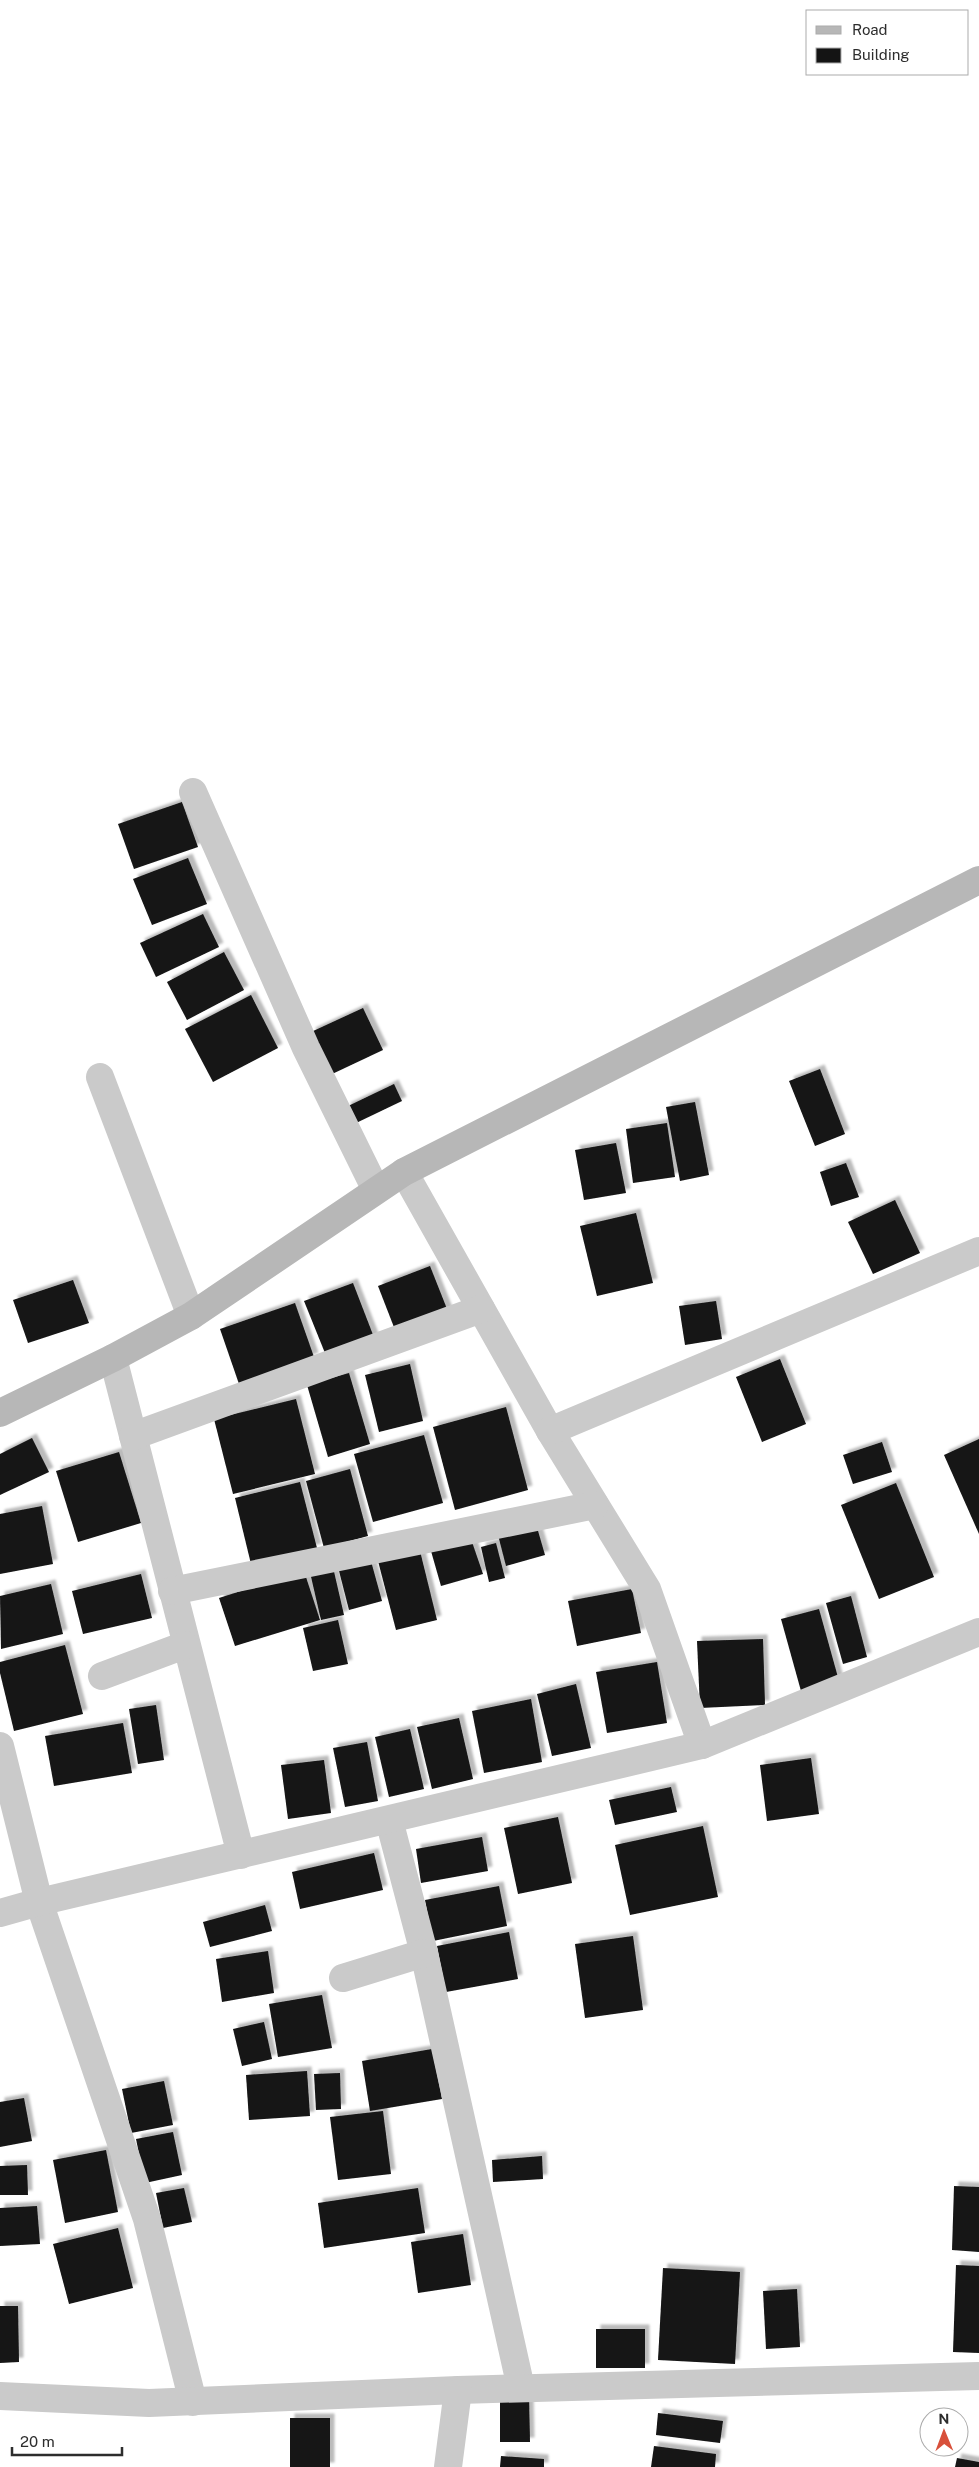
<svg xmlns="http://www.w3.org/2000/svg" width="979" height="2467" font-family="'Public Sans',sans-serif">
	<defs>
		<filter id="shadow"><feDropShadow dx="4.5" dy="-4.5" stdDeviation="1" flood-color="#0004"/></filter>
	</defs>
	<rect width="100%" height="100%" fill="#fff"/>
	<g fill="#141414" filter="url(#shadow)">
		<path d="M182,802L198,847L134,869L118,824Z"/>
		<path d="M188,858L207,904L152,925L133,879Z"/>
		<path d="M203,914L219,947L156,977L140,943Z"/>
		<path d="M224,952L244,990L187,1020L167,982Z"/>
		<path d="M251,995L278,1048L213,1082L185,1029Z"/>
		<path d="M363,1008L383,1050L330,1075L311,1032Z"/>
		<path d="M820,1069L845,1134L815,1146L789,1081Z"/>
		<path d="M394,1084L402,1101L354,1124L346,1107Z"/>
		<path d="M695,1102L709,1175L680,1181L666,1107Z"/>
		<path d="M667,1123L675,1177L633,1183L626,1129Z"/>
		<path d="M616,1143L626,1193L584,1200L575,1150Z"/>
		<path d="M846,1163L859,1197L831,1206L820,1172Z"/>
		<path d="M895,1200L920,1253L873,1274L848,1222Z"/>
		<path d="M636,1213L653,1283L597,1296L580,1226Z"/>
		<path d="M430,1266L449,1314L397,1335L378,1286Z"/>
		<path d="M73,1280L89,1323L28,1343L13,1300Z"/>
		<path d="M353,1283L375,1340L327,1358L304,1301Z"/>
		<path d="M716,1301L722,1339L685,1345L679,1306Z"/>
		<path d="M295,1303L314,1357L239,1384L220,1329Z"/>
		<path d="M780,1359L806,1424L762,1442L736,1377Z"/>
		<path d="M410,1364L423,1421L379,1432L365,1375Z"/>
		<path d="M349,1373L370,1444L328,1457L307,1385Z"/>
		<path d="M296,1399L315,1474L233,1494L214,1419Z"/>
		<path d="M506,1407L528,1490L455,1510L433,1427Z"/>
		<path d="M424,1435L443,1503L373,1522L354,1454Z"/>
		<path d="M32,1438L49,1472L0,1495V1454Z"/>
		<path d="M979,1439V1534L944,1455Z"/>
		<path d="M882,1442L892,1472L853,1484L843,1455Z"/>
		<path d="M119,1452L141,1523L78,1542L56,1471Z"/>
		<path d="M350,1469L368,1536L324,1548L306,1481Z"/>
		<path d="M300,1482L317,1548L251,1564L235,1498Z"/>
		<path d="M896,1483L934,1577L879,1599L841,1505Z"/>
		<path d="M42,1506L53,1564L0,1574V1514Z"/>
		<path d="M536,1524L545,1555L506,1566L498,1535Z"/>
		<path d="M471,1539L483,1574L441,1586L431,1551Z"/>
		<path d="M496,1543L505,1578L489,1582L481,1547Z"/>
		<path d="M420,1551L437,1620L396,1630L378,1561Z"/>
		<path d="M369,1554L382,1601L349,1610L337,1563Z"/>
		<path d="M332,1563L344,1615L321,1620L309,1568Z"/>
		<path d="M304,1571L320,1620L235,1646L219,1598Z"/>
		<path d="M141,1574L152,1618L83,1634L72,1591Z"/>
		<path d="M51,1584L63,1634L1,1649L0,1596Z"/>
		<path d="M632,1589L641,1633L577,1646L568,1601Z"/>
		<path d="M851,1596L867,1657L843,1664L826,1603Z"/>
		<path d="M819,1609L839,1681L801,1691L781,1619Z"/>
		<path d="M338,1620L348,1664L313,1671L303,1628Z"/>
		<path d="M763,1639L765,1705L700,1708L697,1641Z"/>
		<path d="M65,1645L83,1714L14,1731L0,1673V1662Z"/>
		<path d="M657,1662L667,1723L607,1733L596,1672Z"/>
		<path d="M576,1684L591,1748L552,1756L537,1694Z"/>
		<path d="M531,1699L542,1762L484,1773L472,1711Z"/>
		<path d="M156,1705L164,1760L138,1764L129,1709Z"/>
		<path d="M459,1718L473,1779L432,1789L417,1727Z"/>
		<path d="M123,1723L132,1773L54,1786L45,1736Z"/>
		<path d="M410,1729L424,1789L389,1797L375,1737Z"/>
		<path d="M367,1742L378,1801L345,1807L333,1748Z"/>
		<path d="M811,1758L819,1814L767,1821L760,1765Z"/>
		<path d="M324,1760L331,1813L288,1819L281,1765Z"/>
		<path d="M671,1787L677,1812L615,1825L609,1800Z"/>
		<path d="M558,1817L572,1883L518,1894L504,1828Z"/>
		<path d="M703,1826L718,1897L630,1915L615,1845Z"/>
		<path d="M482,1837L488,1871L421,1883L416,1849Z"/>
		<path d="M374,1853L383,1890L300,1909L292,1872Z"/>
		<path d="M499,1886L507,1926L433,1941L425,1900Z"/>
		<path d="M265,1905L272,1931L210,1947L203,1922Z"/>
		<path d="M509,1932L518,1979L446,1992L437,1946Z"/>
		<path d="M633,1936L643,2010L585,2018L575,1944Z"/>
		<path d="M268,1951L274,1993L222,2002L216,1959Z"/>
		<path d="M322,1995L332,2048L278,2057L269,2004Z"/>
		<path d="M264,2022L272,2059L242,2066L233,2029Z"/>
		<path d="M432,2049L442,2099L370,2111L362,2061Z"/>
		<path d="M307,2071L310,2116L249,2120L246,2075Z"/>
		<path d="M340,2073L341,2109L316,2110L314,2074Z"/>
		<path d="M164,2081L173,2125L131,2133L122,2089Z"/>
		<path d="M24,2098L32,2141L0,2147V2102Z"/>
		<path d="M383,2111L391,2174L338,2180L330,2117Z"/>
		<path d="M173,2132L182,2175L145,2183L136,2139Z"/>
		<path d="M106,2150L118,2212L65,2223L53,2160Z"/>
		<path d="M542,2156L543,2179L493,2182L492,2160Z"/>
		<path d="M27,2165L28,2195H0V2166Z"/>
		<path d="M954,2186L979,2187V2252L952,2250Z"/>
		<path d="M184,2188L192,2222L163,2228L156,2193Z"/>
		<path d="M418,2188L425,2233L324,2248L318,2203Z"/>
		<path d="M37,2206L40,2244L0,2246V2208Z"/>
		<path d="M118,2228L133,2288L69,2304L53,2244Z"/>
		<path d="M463,2234L471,2285L418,2293L411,2242Z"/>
		<path d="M956,2265L979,2266V2353L953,2352Z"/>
		<path d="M663,2268L740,2272L735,2364L658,2360Z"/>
		<path d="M797,2289L800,2347L766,2349L763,2291Z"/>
		<path d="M0,2306H18L19,2362L0,2363Z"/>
		<rect x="596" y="2329" width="49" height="39"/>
		<path d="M500,2395H529L530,2442H500Z"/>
		<path d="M658,2413L723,2421L720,2443L656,2435Z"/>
		<rect x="290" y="2418" width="40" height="49"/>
		<path d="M654,2446L716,2454L715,2467H651Z"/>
		<path d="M501,2456L544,2459V2467H500Z"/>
		<path d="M957,2458L979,2462V2467H955Z"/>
	</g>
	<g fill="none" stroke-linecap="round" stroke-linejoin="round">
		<g stroke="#cacaca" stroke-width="28">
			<path d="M193,792L306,1048L376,1190"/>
			<path d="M100,1077L191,1316"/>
			<path d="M404,1172L550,1431L647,1589L702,1745"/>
			<path d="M113,1358L241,1855"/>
			<path d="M550,1431L979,1251"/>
			<path d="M133,1436L481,1309"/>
			<path d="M172,1591L595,1505"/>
			<path d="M102,1676L185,1645"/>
			<path d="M0,1746L39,1902L147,2219L193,2402"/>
			<path d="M389,1820L424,1953L521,2388"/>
			<path d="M0,1913L39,1902L702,1745L979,1632"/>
			<path d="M343,1978L424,1953"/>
			<path d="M0,2396L149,2403L458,2390L979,2376"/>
			<path d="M448,2467L458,2390"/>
		</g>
		<path stroke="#b7b7b7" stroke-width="28" d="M0,1413L113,1358L191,1316L404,1172L979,880"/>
	</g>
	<rect x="806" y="10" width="162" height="65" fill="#ffffff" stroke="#ababab"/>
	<rect x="816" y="26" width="25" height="8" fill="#b7b7b7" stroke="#ababab"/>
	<text x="852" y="35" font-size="15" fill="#2d2d2d">Road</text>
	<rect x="816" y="48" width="25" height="15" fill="#141414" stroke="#ababab"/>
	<text x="852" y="60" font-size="15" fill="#2d2d2d">Building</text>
	<g transform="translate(944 2432) rotate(359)"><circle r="24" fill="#ffffff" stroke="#ababab"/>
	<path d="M0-4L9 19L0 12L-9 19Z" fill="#d8503b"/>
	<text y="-8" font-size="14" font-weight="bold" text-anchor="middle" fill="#2d2d2d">N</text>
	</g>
	<path d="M12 2447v8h110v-8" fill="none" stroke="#2d2d2d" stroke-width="2.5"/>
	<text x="20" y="2447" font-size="15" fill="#2d2d2d" stroke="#ffffff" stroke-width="4" paint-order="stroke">20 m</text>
</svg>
